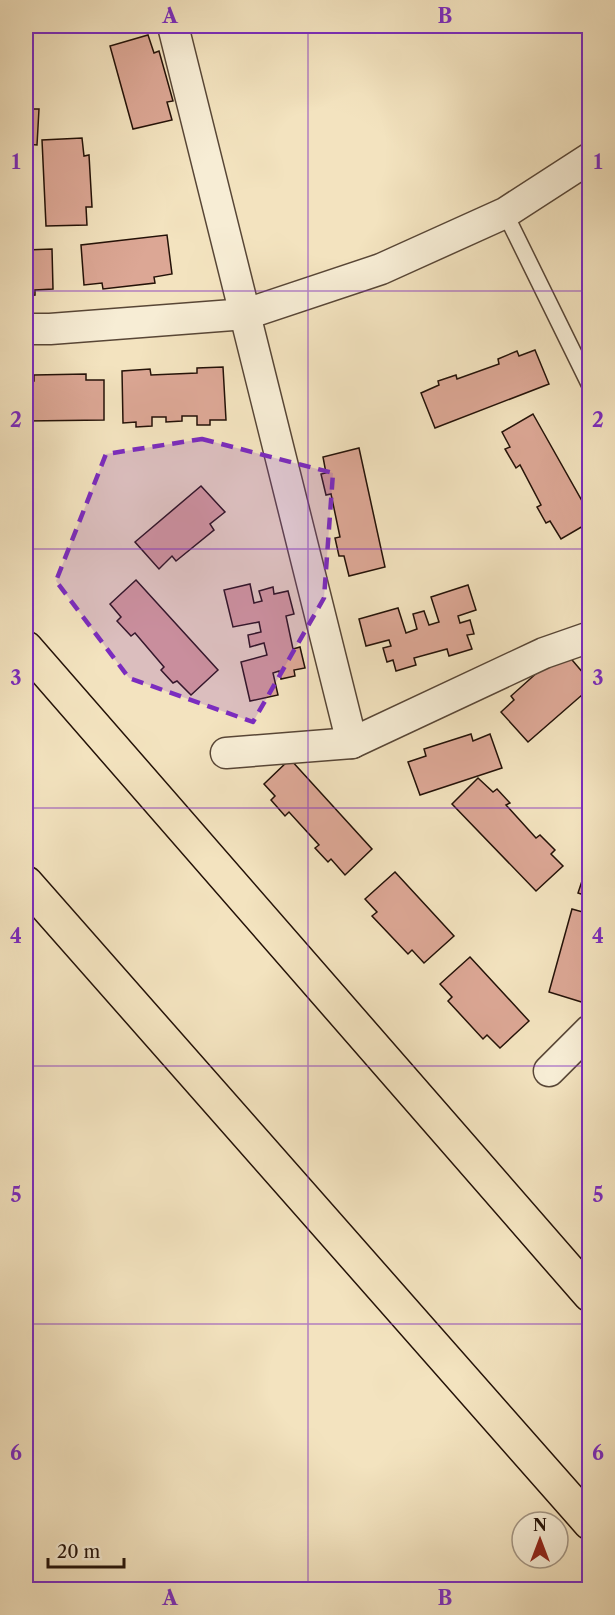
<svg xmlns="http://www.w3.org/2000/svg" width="615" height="1615" font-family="'Libre Caslon Text',serif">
	<rect width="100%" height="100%" fill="#f3e3bf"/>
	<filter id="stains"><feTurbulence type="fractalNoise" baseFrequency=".00333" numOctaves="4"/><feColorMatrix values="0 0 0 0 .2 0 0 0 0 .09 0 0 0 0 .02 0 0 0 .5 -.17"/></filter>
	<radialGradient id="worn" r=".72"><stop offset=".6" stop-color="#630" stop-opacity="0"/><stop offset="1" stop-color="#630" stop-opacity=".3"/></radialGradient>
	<g fill="#dca795" stroke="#241208" stroke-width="1.5">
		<path d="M148,35L154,53L159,51L173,101L167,102L172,120L133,129L110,46Z"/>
		<path d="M26,109H39L37,145L26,144Z"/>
		<path d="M82,138L84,156L89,155L92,207H86L87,225L46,226L42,140Z"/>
		<path d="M167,235L172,274L154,277L155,283L103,289L102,283L84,285L81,245Z"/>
		<path d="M52,249L53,289L35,290V295L26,296V250Z"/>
		<path d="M535,350L549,384L435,428L421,393L439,385L438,381L456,375L457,379L499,364L498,359L517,351L519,356Z"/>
		<path d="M223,367L226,420H210V425H197V416H182V421L166,422V417H152V426L136,427V422L123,423L122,371L150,369L151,375L197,373V368Z"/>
		<path d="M86,374V380H104V420L26,421V381H34V375Z"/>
		<path d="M533,414L590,515V522L561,539L550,521L546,523L537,507L541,505L520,465L516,468L505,449L510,447L502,432Z"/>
		<path d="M359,448L385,567L349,576L344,556H339L335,538L340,537L331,494L326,495L321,474L326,473L323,457Z"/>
		<path d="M26,458L33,467L26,474Z"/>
		<path d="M201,486L225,512L210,524L214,530L176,561L172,556L159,569L135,542Z"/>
		<path d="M136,580L218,670L191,695L177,681L173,683L161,670L164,667L135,633L131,636L117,621L121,617L110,604Z"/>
		<path d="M250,584L254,603L262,601L259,591L273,587L274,594L288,591L294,614L286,616L293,649L300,647L305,668L294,670L295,676L281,679L279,671L273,673L278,695L250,701L241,662L267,655L264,643L250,647L248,635L261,632L259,622L233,627L224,590Z"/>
		<path d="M468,585L476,610L458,616L460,623L470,620L474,634L467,635L472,649L449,656L447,649L414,658L416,665L396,671L393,660L387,662L383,648L391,646L389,640L366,646L359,619L398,608L406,633L417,629L413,614L424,611L429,625L439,622L431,597Z"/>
		<path d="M567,654L590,681V688L528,742L501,712L514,700L511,696L549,662L553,666Z"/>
		<path d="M471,734L473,741L490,734L502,768L420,795L408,762L426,756L424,749Z"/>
		<path d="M290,759L372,849L345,875L331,859L328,862L315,848L319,845L289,812L285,816L271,800L275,796L264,784Z"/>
		<path d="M478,778L493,792L497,789L510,803L506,805L536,838L540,835L555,850L551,854L563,866L536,891L452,804Z"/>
		<path d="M590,857V897L578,893Z"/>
		<path d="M395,872L454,936L424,963L412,950L408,954L372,916L377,912L365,899Z"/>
		<path d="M572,909L590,914V997L588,1004L549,992Z"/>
		<path d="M470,957L529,1021L500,1048L487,1035L483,1039L448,1001L452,997L440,984Z"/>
	</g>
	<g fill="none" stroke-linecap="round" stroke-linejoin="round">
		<defs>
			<path id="service" d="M505,213L590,386"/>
			<g id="minor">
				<path d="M173,26L352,743"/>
				<path d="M26,329H50L246,314L381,269L505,213L590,158"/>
				<path d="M226,753L352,743L544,653L590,637"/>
				<path d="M549,1071L590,1030"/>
			</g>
			<g id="trunk">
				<path d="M26,648L590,1295"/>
				<path d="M26,883L590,1523"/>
			</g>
		</defs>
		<use href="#service" stroke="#584636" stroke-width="18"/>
		<use href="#minor" stroke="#584636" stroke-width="33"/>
		<use href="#trunk" stroke="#241208" stroke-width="36"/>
		<use href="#service" stroke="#f7edd5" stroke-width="15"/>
		<use href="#minor" stroke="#f7edd5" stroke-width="30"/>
		<use href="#trunk" stroke="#f3e3bf" stroke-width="33"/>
	</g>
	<path fill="#7b2cbf" fill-opacity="0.2" stroke="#7b2cbf" stroke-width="4.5" stroke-dasharray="12 8" stroke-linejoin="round" d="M202,439L333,473L324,598L253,722L129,678L56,581L106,454Z"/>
	<path fill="none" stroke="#7b2cbf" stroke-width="1.5" stroke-opacity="0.55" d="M308,26V1590M26,291H590M26,549H590M26,808H590M26,1066H590M26,1324H590"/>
	<rect width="615" height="1615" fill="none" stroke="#f3e3bf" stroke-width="66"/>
	<g transform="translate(540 1540)"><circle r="28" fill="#f7edd5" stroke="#a39583" stroke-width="1.5"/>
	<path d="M0-4.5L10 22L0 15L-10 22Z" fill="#8f2418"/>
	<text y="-9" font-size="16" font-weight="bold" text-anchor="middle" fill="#241208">N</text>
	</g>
	<path d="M48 1558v9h76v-9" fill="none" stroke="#241208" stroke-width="3"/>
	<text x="57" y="1558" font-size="18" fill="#241208" stroke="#f7edd5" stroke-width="4.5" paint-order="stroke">20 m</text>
	<rect x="33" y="33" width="549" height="1549" fill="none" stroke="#7b2cbf" stroke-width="2"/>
	<g font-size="20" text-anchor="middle" font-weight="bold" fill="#7b2cbf">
		<text x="170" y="23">A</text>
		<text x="445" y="23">B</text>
		<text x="16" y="169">1</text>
		<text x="598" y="169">1</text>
		<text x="16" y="427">2</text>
		<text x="598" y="427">2</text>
		<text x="16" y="685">3</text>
		<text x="598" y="685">3</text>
		<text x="16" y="943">4</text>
		<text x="598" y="943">4</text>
		<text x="16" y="1202">5</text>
		<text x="598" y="1202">5</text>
		<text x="16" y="1460">6</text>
		<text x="598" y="1460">6</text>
		<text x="170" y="1605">A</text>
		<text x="445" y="1605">B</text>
	</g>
	<rect width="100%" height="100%" filter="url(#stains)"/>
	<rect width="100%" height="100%" fill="url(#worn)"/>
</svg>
